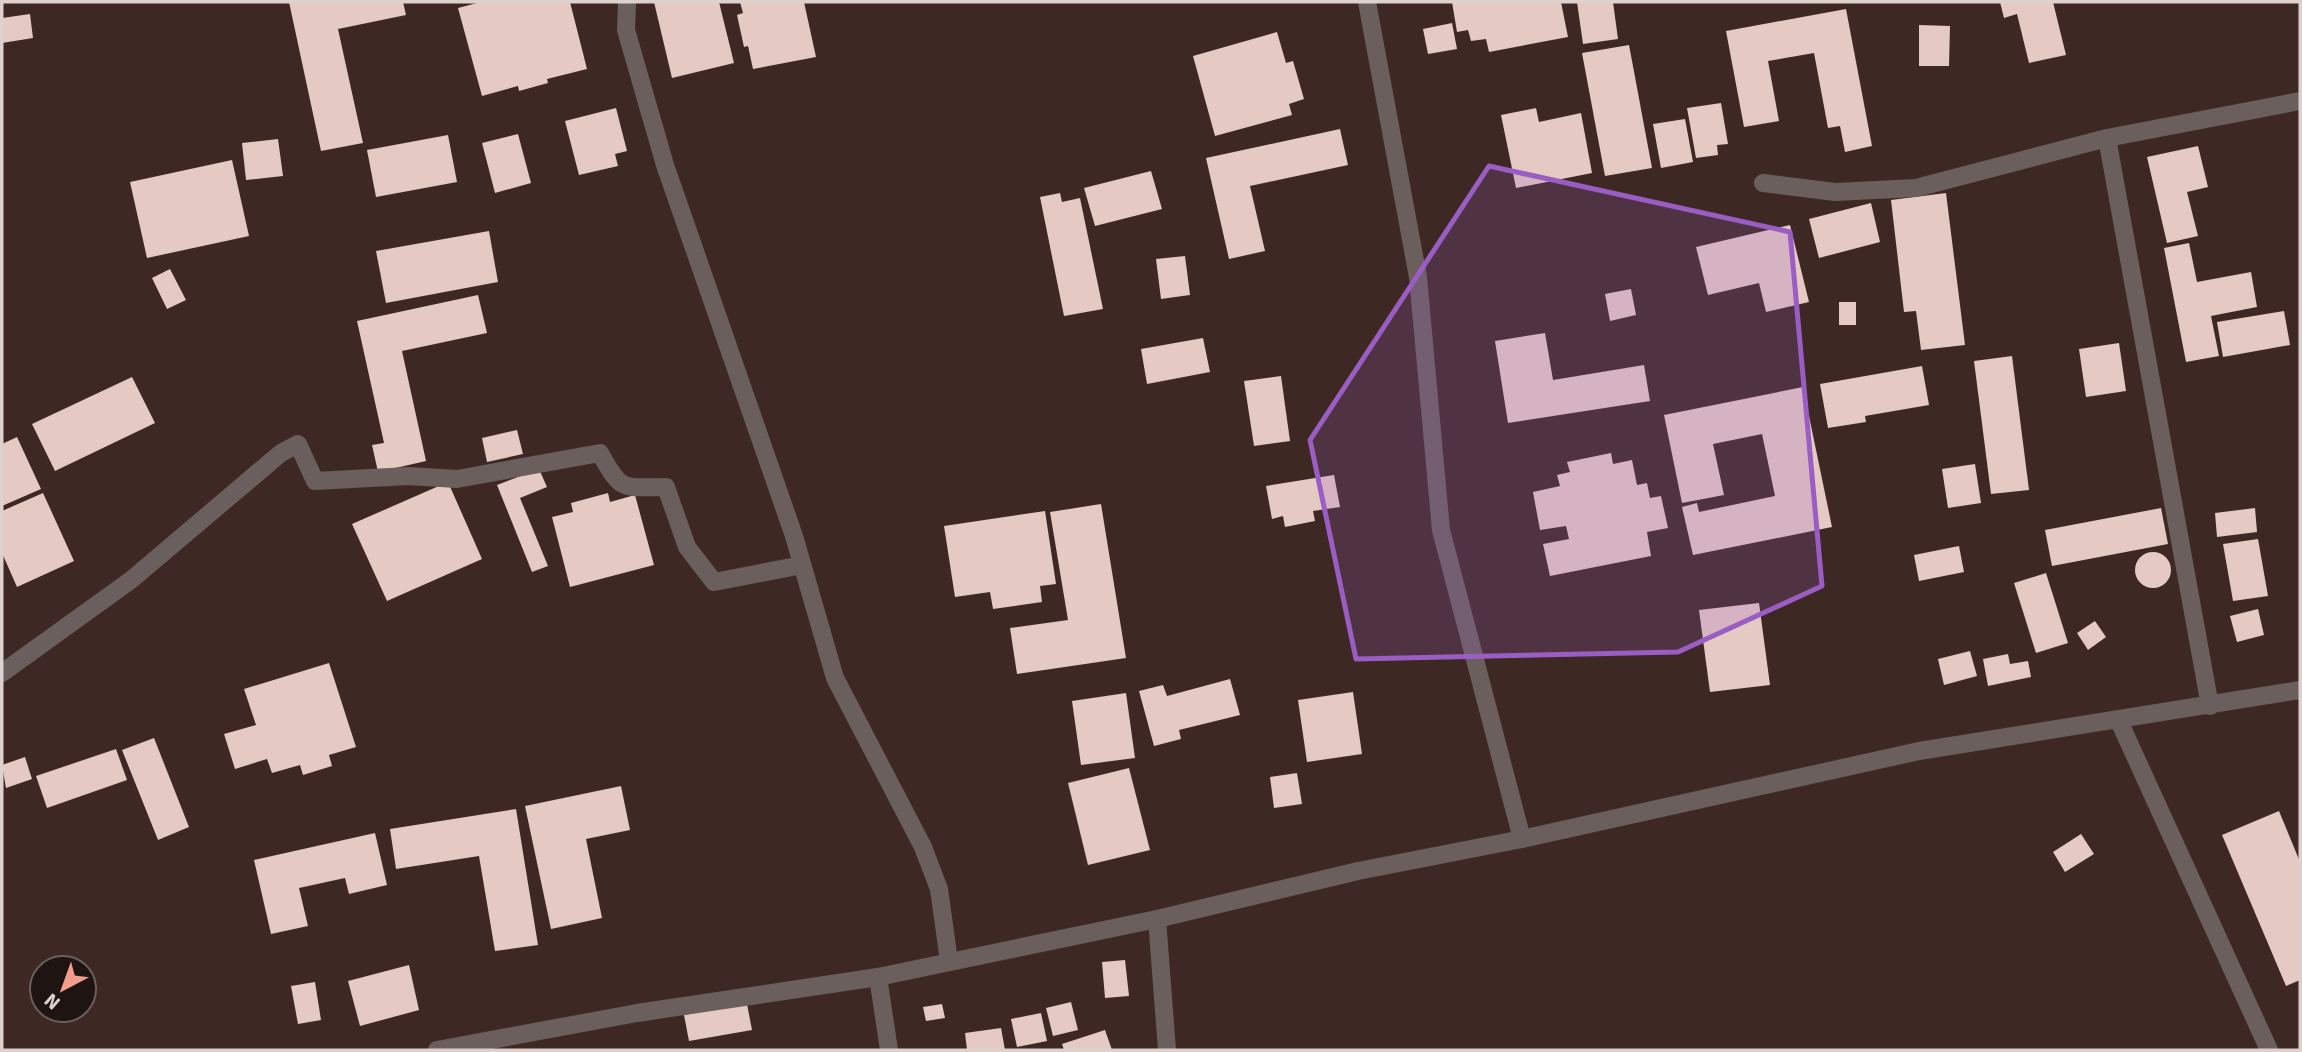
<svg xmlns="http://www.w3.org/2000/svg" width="2302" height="1052" font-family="Signika,sans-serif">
	<rect width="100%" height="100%" fill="#3e2824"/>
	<g fill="#e5c9c3">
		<path d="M289,2H403L406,15L338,29L363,143L321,151Z"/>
		<path d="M481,2H570L587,69L547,79L548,83L519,91L518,86L482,96L458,8Z"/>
		<path d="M654,2H719L734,63L672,78Z"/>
		<path d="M740,2H804L816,57L753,69L748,46L744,47L737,15L743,13Z"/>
		<path d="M1452,2H1561L1568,37L1489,52L1486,39L1471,41L1468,30L1457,32Z"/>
		<path d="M1577,2H1613L1618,39L1583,44Z"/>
		<path d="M2000,2H2053L2066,55L2029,63L2017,14L2004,18Z"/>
		<path d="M1846,9L1872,146L1845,152L1840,126L1828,128L1814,53L1768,61L1779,121L1744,127L1726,31Z"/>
		<path d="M30,14L33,38L2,43V18Z"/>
		<path d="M1452,23L1457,49L1428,54L1423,29Z"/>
		<path d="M1919,25L1950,26L1949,66H1919Z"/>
		<path d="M1277,32L1286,63L1293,61L1304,99L1289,104L1292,115L1215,136L1193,56Z"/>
		<path d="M1629,45L1652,168L1605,176L1582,53Z"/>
		<path d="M1721,103L1728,144L1717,145L1718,155L1696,158L1687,108Z"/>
		<path d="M616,108L627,151L615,154L618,166L579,175L565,121Z"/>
		<path d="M1536,108L1539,122L1581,113L1592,173L1516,188L1501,115Z"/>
		<path d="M1685,119L1693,162L1661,168L1653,124Z"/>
		<path d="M1340,129L1348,165L1250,186L1265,251L1229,259L1206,158Z"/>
		<path d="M518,134L531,183L495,193L482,143Z"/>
		<path d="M448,135L457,182L376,197L367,150Z"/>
		<path d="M278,139L283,176L246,180L242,143Z"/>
		<path d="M2198,146L2208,187L2187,192L2198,236L2167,243L2147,157Z"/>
		<path d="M232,160L249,236L147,258L130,182Z"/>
		<path d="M1151,171L1162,209L1095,226L1084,188Z"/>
		<path d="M1060,193L1062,202L1080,198L1103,309L1064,316L1040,197Z"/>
		<path d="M1946,193L1965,345L1921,350L1916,311L1904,312L1891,200Z"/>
		<path d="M1871,203L1880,242L1819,258L1809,219Z"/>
		<path d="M1790,225L1809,302L1766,312L1759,283L1708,295L1696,247Z"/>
		<path d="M489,231L498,282L386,303L376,251Z"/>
		<path d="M2189,243L2197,282L2251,272L2257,307L2211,316L2219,356L2186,362L2164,248Z"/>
		<path d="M1185,256L1190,295L1161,299L1156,259Z"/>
		<path d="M170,269L186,300L167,309L152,278Z"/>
		<path d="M1631,289L1636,315L1610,321L1605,294Z"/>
		<path d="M478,295L487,333L402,351L426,461L378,472L372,445L384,443L357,321Z"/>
		<rect x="1839" y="302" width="17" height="23"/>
		<path d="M2284,311L2290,345L2223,357L2217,322Z"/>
		<path d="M1545,333L1553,380L1644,365L1650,401L1508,423L1495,341Z"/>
		<path d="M1203,338L1210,372L1147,384L1141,349Z"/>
		<path d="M2119,343L2126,391L2086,397L2079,349Z"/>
		<path d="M2012,356L2029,490L1991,494L1974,361Z"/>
		<path d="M1922,366L1929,405L1865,416L1866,422L1828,428L1820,384Z"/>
		<path d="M1281,376L1290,441L1254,446L1244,381Z"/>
		<path d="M132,377L155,423L55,471L32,424Z"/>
		<path d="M1803,387L1832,527L1693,555L1682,507L1697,503L1699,512L1775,496L1762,434L1713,444L1724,495L1682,503L1664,415Z"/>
		<path d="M517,430L523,454L487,462L482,438Z"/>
		<path d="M17,437L41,489L2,506V444Z"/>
		<path d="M1611,453L1613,464L1632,460L1637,485L1647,483L1650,498L1661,496L1668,528L1647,532L1651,556L1550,576L1543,544L1569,539L1566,526L1540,530L1533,492L1560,486L1557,475L1570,472L1567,462Z"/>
		<path d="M1975,464L1981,503L1948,508L1942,469Z"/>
		<path d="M539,469L547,487L520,498L548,566L532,572L497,485Z"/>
		<path d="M1334,475L1340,507L1313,511L1315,521L1285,527L1283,516L1272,519L1266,486Z"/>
		<path d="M448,482L482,559L387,601L352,524Z"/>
		<path d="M43,493L74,561L17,587L2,553V511Z"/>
		<path d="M608,493L610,502L635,495L654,565L570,587L552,517L573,512L571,503Z"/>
		<path d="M1101,504L1126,658L1017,674L1010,628L1068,620L1050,512Z"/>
		<path d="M2161,508L2168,544L2052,566L2045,530Z"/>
		<path d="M2255,508L2257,532L2217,537L2215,513Z"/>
		<path d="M1045,511L1056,584L1040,586L1042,602L993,609L990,592L955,597L944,526Z"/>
		<path d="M2258,539L2268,596L2233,601L2223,544Z"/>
		<path d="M1959,546L1964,572L1919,581L1914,555Z"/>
		<circle cx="2153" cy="570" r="18"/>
		<path d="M2046,573L2068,643L2036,653L2014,583Z"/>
		<path d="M1759,603L1770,685L1710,692L1699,610Z"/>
		<path d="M2258,609L2264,635L2237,642L2230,616Z"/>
		<path d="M2095,621L2106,637L2088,650L2077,633Z"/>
		<path d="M1970,651L1977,676L1944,685L1938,659Z"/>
		<path d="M2008,654L2010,664L2028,661L2031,677L1988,686L1983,659Z"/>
		<path d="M329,663L356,747L329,755L332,766L303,775L300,765L272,773L267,759L235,769L224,734L256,725L244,689Z"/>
		<path d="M1230,679L1240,715L1179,730L1181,739L1154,746L1139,691L1163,685L1167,696Z"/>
		<path d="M1353,692L1362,754L1307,762L1298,700Z"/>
		<path d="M1126,693L1135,758L1081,765L1072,701Z"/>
		<path d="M154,738L189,827L158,840L122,750Z"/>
		<path d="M116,749L127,780L47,808L36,776Z"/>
		<path d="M25,757L32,779L6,788L2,765Z"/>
		<path d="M1129,768L1150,850L1088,865L1068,783Z"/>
		<path d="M1297,773L1302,804L1274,808L1270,777Z"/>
		<path d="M621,786L630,830L586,839L602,918L551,929L525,806Z"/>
		<path d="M516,809L538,945L495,951L479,856L396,869L390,829Z"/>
		<path d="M2279,811L2300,862V980L2286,986L2222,835Z"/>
		<path d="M375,833L387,885L349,894L345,878L299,888L308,926L271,934L254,860Z"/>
		<path d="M2081,834L2094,854L2065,872L2053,852Z"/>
		<path d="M1125,960L1129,996L1105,998L1102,962Z"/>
		<path d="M409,965L419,1010L360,1026L348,981Z"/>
		<path d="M315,982L321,1020L298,1024L291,986Z"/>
		<path d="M1071,1002L1078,1030L1053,1036L1046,1008Z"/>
		<path d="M747,1004L752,1030L689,1041L684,1015Z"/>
		<path d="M942,1004L945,1018L926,1021L923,1007Z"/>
		<path d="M1041,1013L1047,1041L1017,1047L1011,1019Z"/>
		<path d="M1001,1028L1005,1050H967L965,1033Z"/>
		<path d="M1105,1030L1112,1050H1064L1062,1044Z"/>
	</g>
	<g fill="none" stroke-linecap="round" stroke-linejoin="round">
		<g stroke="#6a5f5d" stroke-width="18">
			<path d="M627,2L626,30L665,165L794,536L835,678L923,847L939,889L949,961"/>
			<path d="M1367,2L1418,277L1441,530L1522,839"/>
			<path d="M2107,138L2210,706"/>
			<path d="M1763,183L1835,192L1916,188L2107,138L2300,101"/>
			<path d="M2,673L131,580L281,453L298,444L315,481L408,476L457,479L600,453C622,493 622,487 666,487L687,547L714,582L802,565"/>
			<path d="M2119,721L2269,1050"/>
			<path d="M1157,919L1167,1050"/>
			<path d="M878,977L889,1050"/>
			<path d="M437,1050L637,1013L878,977L1157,919L1358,871L1522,839L1919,751L2300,690"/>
		</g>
	</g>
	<path fill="#995dc3" fill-opacity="0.2" stroke="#995dc3" stroke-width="5" stroke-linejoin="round" d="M1489,166L1790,232L1822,586L1678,652L1356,659L1310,440Z"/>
	<rect width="2302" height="1052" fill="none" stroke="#ded0cd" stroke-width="7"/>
	<g transform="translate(63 989) rotate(221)"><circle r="33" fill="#1e1412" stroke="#6b5f5d" stroke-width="2"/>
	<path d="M0-5L12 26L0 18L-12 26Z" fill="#f49d8c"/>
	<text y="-10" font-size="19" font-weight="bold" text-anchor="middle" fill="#ded0cd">N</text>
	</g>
</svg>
